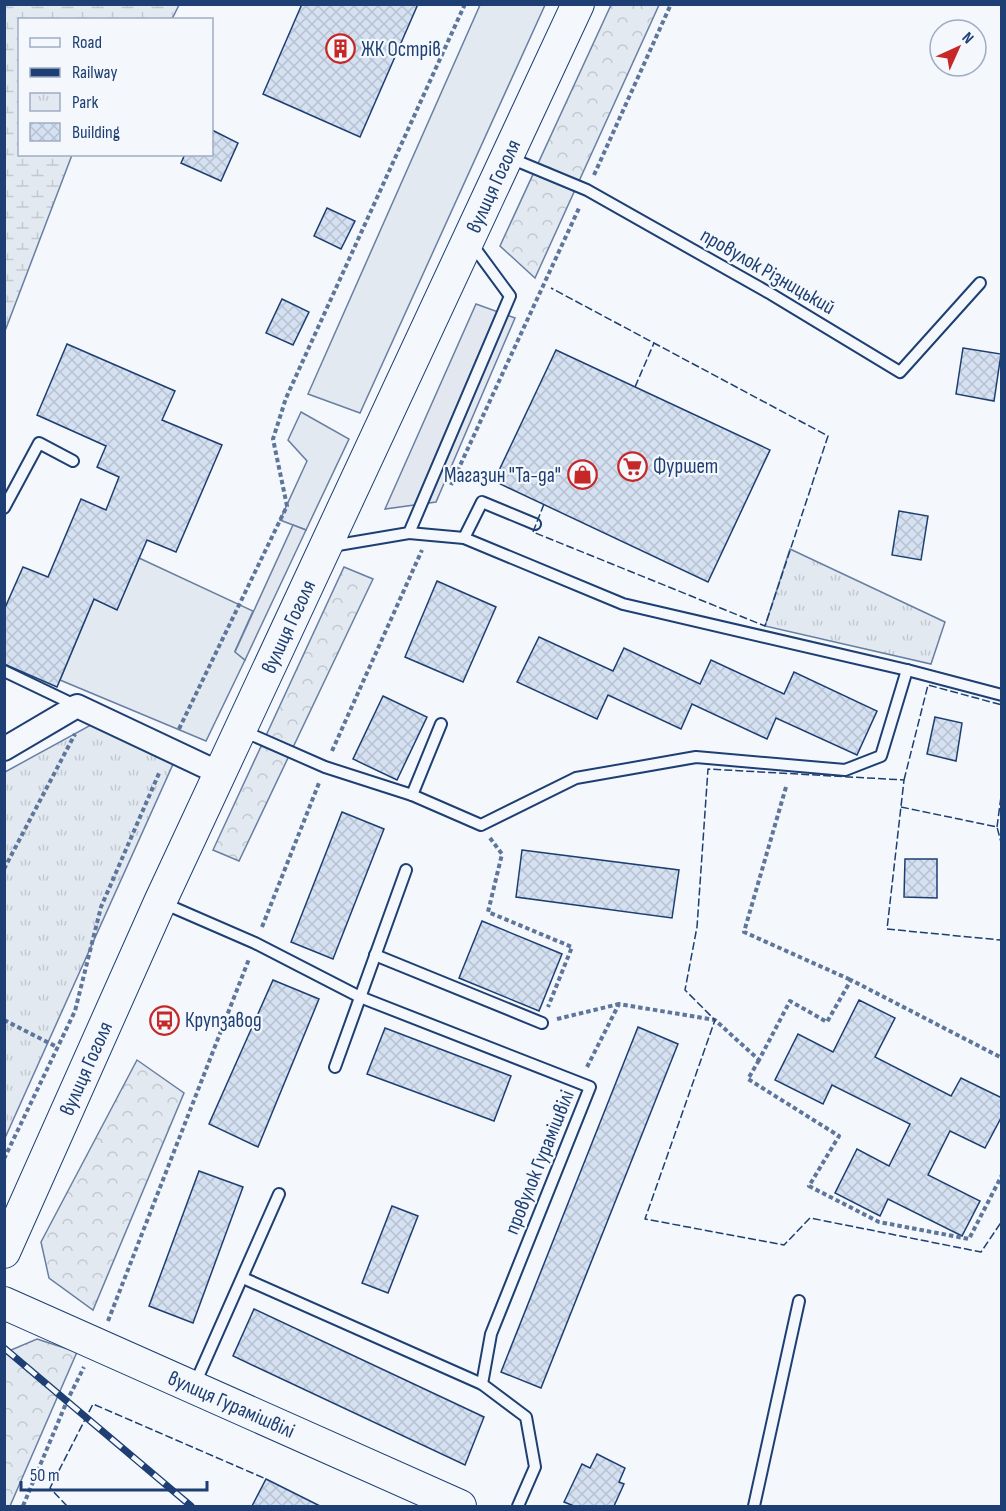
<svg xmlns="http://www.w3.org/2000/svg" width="1006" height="1511" font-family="'Sofia Sans Condensed',sans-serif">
	<defs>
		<pattern id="forest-crowns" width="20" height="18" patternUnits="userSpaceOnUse" patternTransform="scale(1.5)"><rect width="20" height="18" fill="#e3e9f0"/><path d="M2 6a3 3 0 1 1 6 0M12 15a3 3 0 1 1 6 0" fill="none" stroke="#c2c9d1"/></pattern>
		<pattern id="wetland-marsh" width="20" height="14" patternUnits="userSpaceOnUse" patternTransform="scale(1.5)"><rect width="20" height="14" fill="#e3e9f0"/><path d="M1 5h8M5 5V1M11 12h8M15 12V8" fill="none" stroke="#c2c9d1"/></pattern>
		<pattern id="park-tufts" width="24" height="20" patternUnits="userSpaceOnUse" patternTransform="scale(1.5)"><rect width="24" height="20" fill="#e3e9f0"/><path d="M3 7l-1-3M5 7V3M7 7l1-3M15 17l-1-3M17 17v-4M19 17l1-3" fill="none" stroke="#c2c9d1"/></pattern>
		<pattern id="building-cross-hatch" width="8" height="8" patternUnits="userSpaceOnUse" patternTransform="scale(1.5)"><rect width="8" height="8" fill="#d5e0f0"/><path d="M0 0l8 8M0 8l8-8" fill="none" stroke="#b6c1d1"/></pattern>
	</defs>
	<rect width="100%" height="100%" fill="#f4f7fb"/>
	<g fill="#e3e9f0" stroke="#687fa3" stroke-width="1.5">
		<path d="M480,5H545L360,413L308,394Z"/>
		<path d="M301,412L349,439L306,530L280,520L307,461L288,440Z"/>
		<path d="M139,558L253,611L235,651L245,660L206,741L60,680L94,599L117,609Z"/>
	</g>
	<g fill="url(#forest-crowns)" stroke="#687fa3" stroke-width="1.5">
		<path d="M611,5H659L535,278L500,246Z"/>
		<path d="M344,567L373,579L239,861L213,850Z"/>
		<path d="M137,1060L184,1093L93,1310L49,1278L41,1242Z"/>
		<path d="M37,1339L77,1352L10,1506H4V1353Z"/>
	</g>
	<path fill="url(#wetland-marsh)" stroke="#687fa3" stroke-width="1.5" d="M5,4L179,5L172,19L20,20V154L72,155L5,331Z"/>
	<g fill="url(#park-tufts)" stroke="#687fa3" stroke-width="1.5">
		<path d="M790,549L945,622L931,664L765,626Z"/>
		<path d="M98,721L174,762L5,1138V772Z"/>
	</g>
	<g fill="#e3e8f0" stroke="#687fa3" stroke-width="1.5">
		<path d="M476,304L515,318L436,502L385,509Z"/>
		<path d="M293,525L306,530L245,660L235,652Z"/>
	</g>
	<g fill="url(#building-cross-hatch)" stroke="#1d3f73" stroke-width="1.5">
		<path d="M302,4H418L360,137L263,94Z"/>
		<path d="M212,130L238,143L221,181L181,163L185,154H212Z"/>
		<path d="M327,208L355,221L341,249L314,236Z"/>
		<path d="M282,299L309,312L293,345L266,333Z"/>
		<path d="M67,344L175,391L162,420L222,445L176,552L147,540L117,610L94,599L57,687L4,664V610L23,567L48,577L81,499L106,510L119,477L97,467L106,446L37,415Z"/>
		<path d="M963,348L1001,354L994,401L956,394Z"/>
		<path d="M556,350L770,450L708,582L494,481Z"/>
		<path d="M899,511L928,516L921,560L892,555Z"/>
		<path d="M437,581L496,607L463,682L405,657Z"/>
		<path d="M539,637L613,671L624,648L700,684L711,660L784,694L794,672L877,711L857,755L776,718L767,739L692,704L681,729L608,695L597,719L517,682Z"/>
		<path d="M383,696L427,717L397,780L353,759Z"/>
		<path d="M935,717L962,723L956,761L927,754Z"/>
		<path d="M342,812L384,829L333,959L291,942Z"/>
		<path d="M522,850L679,870L672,918L516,897Z"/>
		<path d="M905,859H937V898L904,897Z"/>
		<path d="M482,921L562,954L539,1011L459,978Z"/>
		<path d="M273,980L319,999L258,1147L209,1124Z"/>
		<path d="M859,1000L895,1018L875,1057L951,1096L961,1078L1002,1098V1116L985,1148L950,1131L928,1175L980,1201L962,1236L888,1199L880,1216L835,1193L857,1149L889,1166L910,1124L832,1085L823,1104L775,1080L798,1034L833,1052Z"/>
		<path d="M638,1027L678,1044L541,1388L501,1372Z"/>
		<path d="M385,1028L511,1076L494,1121L367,1074Z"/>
		<path d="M199,1171L243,1187L193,1323L149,1306Z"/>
		<path d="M392,1206L418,1216L388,1293L362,1283Z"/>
		<path d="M254,1309L484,1417L465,1465L233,1356Z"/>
		<path d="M597,1454L625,1468L619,1482L624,1484L614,1506H574L564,1502L582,1464L590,1468Z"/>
		<path d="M266,1479L320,1506H252Z"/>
	</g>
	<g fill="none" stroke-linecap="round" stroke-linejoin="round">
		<defs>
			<g id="lane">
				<path d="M510,158L587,190L771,294L900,372L980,283"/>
				<path d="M4,508L39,443L73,461"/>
				<path d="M409,533L464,538L623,604L907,670L1002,695"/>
				<path d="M464,538L482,502L535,524"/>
				<path d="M332,546L409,533L510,296L471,243"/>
				<path d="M4,671L77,706"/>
				<path d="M243,731L325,767L412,795L481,825L576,778L696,757L845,770L881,756L907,670"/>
				<path d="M412,795L441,724"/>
				<path d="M163,903L255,943L360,997L590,1087L491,1334L482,1384L526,1417L535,1467L518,1506"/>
				<path d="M375,955L542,1023"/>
				<path d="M335,1067L406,870"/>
				<path d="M243,1278L482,1384"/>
				<path d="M194,1386L279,1194"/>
				<path d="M754,1506L799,1301"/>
			</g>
			<path id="street" d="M4,749L77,706L219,773"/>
			<g id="secondary">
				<path id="s1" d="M4,1252L160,902L578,4"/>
				<path id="s2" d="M4,1303L460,1506"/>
			</g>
		</defs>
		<use href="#lane" stroke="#1d3f73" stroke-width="14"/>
		<use href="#street" stroke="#1d3f73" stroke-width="26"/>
		<use href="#secondary" stroke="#1d3f73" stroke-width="34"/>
		<g stroke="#5e769c" stroke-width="4" stroke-dasharray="4.5 3" stroke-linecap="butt">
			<path d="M594,175L671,4"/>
			<path d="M451,485L580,206"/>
			<path d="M179,729L287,506L273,439L286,398L465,4"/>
			<path d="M332,751L422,550"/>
			<path d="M786,787L744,932L851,980"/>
			<path d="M490,838L502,854L488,912L572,947L548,1007"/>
			<path d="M4,869L75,734"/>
			<path d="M262,927L319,783"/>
			<path d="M557,1019L619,1004"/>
			<path d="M4,1020L57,1047"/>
			<path d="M759,1060L748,1079L839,1136L809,1186L879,1222L969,1239L1002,1175"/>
			<path d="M587,1067L619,1004L715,1020L759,1060L790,1001L827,1022L851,980L1002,1058"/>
			<path d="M4,1159L75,1011L101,907L160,771"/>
			<path d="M108,1321L249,959"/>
			<path d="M23,1506L67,1401L84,1367"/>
		</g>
		<use href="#lane" stroke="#f4f7fb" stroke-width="10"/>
		<use href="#street" stroke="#f4f7fb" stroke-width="22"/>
		<use href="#secondary" stroke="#f4f7fb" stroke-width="32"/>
		<defs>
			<path id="rail" d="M4,1348L191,1506"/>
		</defs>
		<use href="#rail" stroke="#1d3f73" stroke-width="7"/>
		<use href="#rail" stroke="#f4f7fb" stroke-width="4.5" stroke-dasharray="14" stroke-linecap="butt"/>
		<g stroke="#1d3f73" stroke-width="1.5" stroke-dasharray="8 3" stroke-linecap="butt">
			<path d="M635,387L654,343"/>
			<path d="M544,504L533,532L765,626L828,436L551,288"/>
			<path d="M904,780L928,685L1002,705"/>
			<path d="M901,807L997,827L1002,846"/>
			<path d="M997,827L1002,789"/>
			<path d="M1002,936L1000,940L887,929L904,780L708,769L697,927L685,990L715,1020L645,1219L784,1245L810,1218L981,1252L1002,1221"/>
			<path d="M67,1506L50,1488L93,1404L266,1479"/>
		</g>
	</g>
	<defs>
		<symbol id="building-ring" viewBox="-11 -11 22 22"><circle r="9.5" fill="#f4f7fb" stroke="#c62828" stroke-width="1.5"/><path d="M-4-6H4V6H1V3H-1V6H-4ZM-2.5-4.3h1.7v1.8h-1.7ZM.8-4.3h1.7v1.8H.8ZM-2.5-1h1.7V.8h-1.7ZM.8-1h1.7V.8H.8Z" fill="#c62828"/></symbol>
		<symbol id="supermarket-ring" viewBox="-11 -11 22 22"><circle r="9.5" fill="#f4f7fb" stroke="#c62828" stroke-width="1.5"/><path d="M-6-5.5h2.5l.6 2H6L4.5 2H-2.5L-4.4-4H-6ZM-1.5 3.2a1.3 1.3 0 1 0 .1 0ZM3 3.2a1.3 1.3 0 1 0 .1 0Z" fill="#c62828"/></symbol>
		<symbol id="shop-ring" viewBox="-11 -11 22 22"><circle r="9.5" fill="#f4f7fb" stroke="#c62828" stroke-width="1.5"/><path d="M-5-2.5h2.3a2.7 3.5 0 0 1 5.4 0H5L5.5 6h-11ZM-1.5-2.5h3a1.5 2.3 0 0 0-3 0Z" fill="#c62828"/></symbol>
		<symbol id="bus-ring" viewBox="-11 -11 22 22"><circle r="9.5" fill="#f4f7fb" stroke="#c62828" stroke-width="1.5"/><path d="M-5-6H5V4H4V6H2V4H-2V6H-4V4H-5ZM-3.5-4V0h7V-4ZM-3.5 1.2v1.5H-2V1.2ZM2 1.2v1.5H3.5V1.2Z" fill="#c62828"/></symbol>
	</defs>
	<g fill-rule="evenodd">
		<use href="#building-ring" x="324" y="32" width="33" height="33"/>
		<use href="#supermarket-ring" x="616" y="450" width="33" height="33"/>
		<use href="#shop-ring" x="566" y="458" width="33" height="33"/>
		<use href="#bus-ring" x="148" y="1004" width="33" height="33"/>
	</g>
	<g text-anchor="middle" stroke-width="4.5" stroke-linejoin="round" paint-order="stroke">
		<g font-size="21" fill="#1d3f73" stroke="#f4f7fb" text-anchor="start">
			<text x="361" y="56">ЖК Острів</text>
			<text x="653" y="473">Фуршет</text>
			<text x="561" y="482" text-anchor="end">Магазин "Та-да"</text>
			<text x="185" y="1027">Крупзавод</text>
		</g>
		<g font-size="21" fill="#1d3f73" stroke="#f4f7fb">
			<text dy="7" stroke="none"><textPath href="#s1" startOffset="1173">вулиця Гоголя</textPath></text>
			<text transform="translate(768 271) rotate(30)" y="7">провулок Різницький</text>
			<text dy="7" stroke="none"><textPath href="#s1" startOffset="687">вулиця Гоголя</textPath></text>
			<text dy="7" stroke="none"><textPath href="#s1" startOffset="201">вулиця Гоголя</textPath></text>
			<text transform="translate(539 1162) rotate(-68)" y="7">провулок Гурамішвілі</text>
			<text dy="7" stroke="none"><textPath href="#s2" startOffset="249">вулиця Гурамішвілі</textPath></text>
		</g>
	</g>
	<rect width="1006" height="1511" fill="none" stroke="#1d3f73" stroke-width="12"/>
	<rect x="18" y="18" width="195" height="138" fill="#f4f7fb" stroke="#9eadc5" stroke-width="1.5"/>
	<rect x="30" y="38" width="30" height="9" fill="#f4f7fb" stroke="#9eadc5" stroke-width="1.5"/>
	<text x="72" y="48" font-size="18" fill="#1d3f73">Road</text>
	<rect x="30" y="68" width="30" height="9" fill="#1d3f73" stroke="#9eadc5" stroke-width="1.5"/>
	<text x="72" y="78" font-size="18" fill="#1d3f73">Railway</text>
	<rect x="30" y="93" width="30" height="18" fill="url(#park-tufts)" stroke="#9eadc5" stroke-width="1.5"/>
	<text x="72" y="108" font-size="18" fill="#1d3f73">Park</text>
	<rect x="30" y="123" width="30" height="18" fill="url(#building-cross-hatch)" stroke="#9eadc5" stroke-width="1.5"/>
	<text x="72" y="138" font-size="18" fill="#1d3f73">Building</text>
	<g transform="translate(958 48) rotate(45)"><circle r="28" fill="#f4f7fb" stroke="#9eadc5" stroke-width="1.5"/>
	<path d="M0-4.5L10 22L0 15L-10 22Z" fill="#c62828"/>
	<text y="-9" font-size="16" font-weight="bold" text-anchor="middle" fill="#1d3f73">N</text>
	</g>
	<path d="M21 1481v9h186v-9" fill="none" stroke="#1d3f73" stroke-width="3"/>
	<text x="30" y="1481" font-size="18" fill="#1d3f73" stroke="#f4f7fb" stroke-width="4.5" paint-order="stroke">50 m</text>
</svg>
